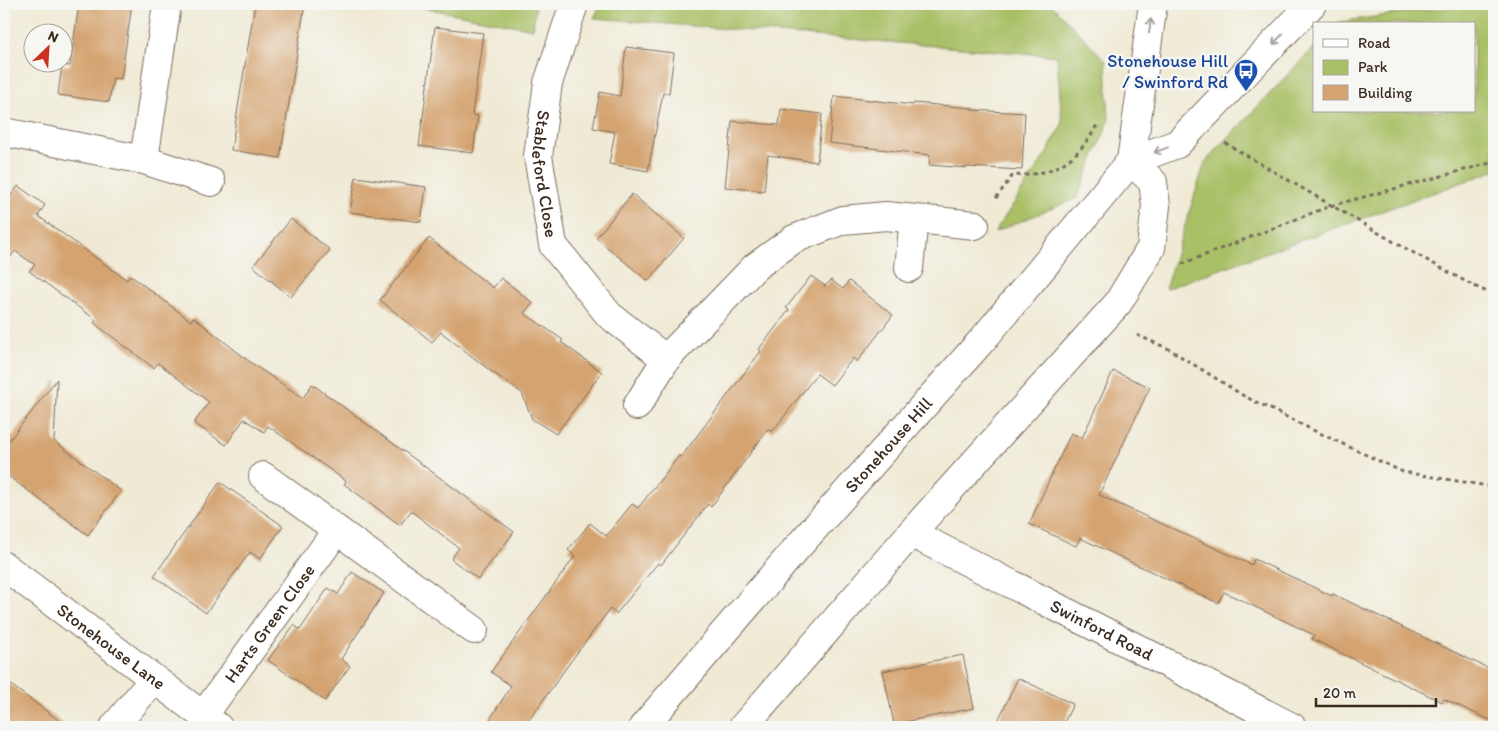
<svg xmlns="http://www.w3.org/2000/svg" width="1498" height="731" font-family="Itim,sans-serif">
	<rect width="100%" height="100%" fill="#f6f6f2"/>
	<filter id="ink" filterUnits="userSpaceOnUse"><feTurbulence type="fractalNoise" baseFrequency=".02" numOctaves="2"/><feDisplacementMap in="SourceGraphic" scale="10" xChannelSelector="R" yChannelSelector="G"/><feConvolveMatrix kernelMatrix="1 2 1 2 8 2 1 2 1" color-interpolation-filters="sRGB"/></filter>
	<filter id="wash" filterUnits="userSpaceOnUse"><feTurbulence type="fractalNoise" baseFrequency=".0096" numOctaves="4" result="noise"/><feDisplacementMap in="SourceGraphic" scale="20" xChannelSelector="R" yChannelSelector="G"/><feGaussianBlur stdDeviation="1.12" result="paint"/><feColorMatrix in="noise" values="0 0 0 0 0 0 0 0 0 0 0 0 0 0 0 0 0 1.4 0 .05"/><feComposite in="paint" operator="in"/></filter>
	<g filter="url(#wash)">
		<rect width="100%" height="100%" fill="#f0ead5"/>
		<g fill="#a9c066" stroke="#727542">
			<path d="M404,4H536L533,29Z"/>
			<path d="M601,4H1051L1106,61L1109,121L1077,198L995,232L1048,151L1062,124L1057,56L594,18Z"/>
			<path d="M1494,4V171L1165,289L1205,162L1314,47V111H1474V24H1337L1339,22L1416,11Z"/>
		</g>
		<g id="blocks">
			<g fill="#d4a36f">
				<path d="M79,4H132L121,79L113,78L109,102L58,95L62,65L70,66Z"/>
				<path d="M255,4H305L280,158L231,150Z"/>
				<path d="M435,27L483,33L472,115L478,116L473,153L419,146Z"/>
				<path d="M626,47L674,53L669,93H663L648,171L609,164L615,132L593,128L600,92L620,96Z"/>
				<path d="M834,96L913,105L914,103L972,108V110L1025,113L1022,170L967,167V168L929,165L930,155L829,143Z"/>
				<path d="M781,109L822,114L817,162L768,155L764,191L725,187L732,121L779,125Z"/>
				<path d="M356,177L426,187L421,222L350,212Z"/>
				<path d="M18,186L45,205L38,216L127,280L130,275L191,321L193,317L254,365L303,398L312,384L514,532L478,579L451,559L459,548L411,511L400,525L344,484L346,481L268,426L264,432L244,419L226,445L194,423L209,402L158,363L154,368L94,323L96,320L29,271L35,265L15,251L4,266V192L10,197Z"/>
				<path d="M632,194L684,238L648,281L596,238Z"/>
				<path d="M291,219L330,250L291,297L253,266Z"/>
				<path d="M429,238L493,288L501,278L533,303L524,313L563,340L561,342L602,372L556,434L532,419L522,393L488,369L441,332L432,342L380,300Z"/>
				<path d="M811,276L825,286L831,280L843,289L849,281L893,315L857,362L853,358L832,385L817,374L772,432L768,429L711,507L708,504L661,565L658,563L616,614L610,609L571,661L524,727H485L511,686L491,672L575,556L568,550L590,523L606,536L632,504L638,508L679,456L681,457L761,351L759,349L789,310L786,308Z"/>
				<path d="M1113,371L1150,387L1099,495L1252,565L1254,559L1332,596L1333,594L1494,671V722L1444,699L1442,702L1312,639L1314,635L1224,592L1218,603L1080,538L1076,546L1029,524L1071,433L1082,438Z"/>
				<path d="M57,379L54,441L121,491L88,535L4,473V447Z"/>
				<path d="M220,482L283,526L260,559L250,552L206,613L154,576Z"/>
				<path d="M352,572L384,593L341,659L350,666L325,701L268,660L294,625L300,630L328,588L338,594Z"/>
				<path d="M963,655L974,708L894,724L883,671Z"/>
				<path d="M1018,678L1073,704L1062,727H995Z"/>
				<path d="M4,680L68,727H4Z"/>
			</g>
		</g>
	</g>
	<g filter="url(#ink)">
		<use href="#blocks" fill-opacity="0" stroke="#7a6d5e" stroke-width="1"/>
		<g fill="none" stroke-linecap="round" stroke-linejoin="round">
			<defs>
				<g id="minor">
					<path id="s1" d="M574,4L548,83L538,156L553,245L609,315L666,359L755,267L794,239L843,220L886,216L975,225"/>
					<path d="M4,132L144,160L211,182"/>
					<path d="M144,160L167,4"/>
					<path d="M1131,161L1153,4"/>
					<path d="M909,268L914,219"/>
					<path d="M637,406L666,359"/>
					<path d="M263,476L474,630"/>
					<path id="s2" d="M911,533L1292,727"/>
					<path id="s3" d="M4,566L218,727"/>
					<path id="s4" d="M203,716L337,530"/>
					<path d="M114,727L153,680"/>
					<path id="s5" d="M643,727L795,550L984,338L1131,161L1177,144L1312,4"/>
					<path d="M743,727L911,533L1118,303L1151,248L1156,206L1153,182L1131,161"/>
				</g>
			</defs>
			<use href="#minor" stroke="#7a6d5e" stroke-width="30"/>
			<g stroke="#7a6d5e" stroke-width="3" stroke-dasharray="4 4" stroke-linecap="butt">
				<path d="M1225,143L1394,242L1474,286L1494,295"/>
				<path d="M996,198L1013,175C1052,177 1079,159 1097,125L1100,128"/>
				<path d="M1182,264L1330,206L1494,162"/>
				<path d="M1137,335L1169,349L1244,396L1315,431L1403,472L1494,487"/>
			</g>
			<use href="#minor" stroke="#fff" stroke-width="28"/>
		</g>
		<defs><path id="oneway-shaft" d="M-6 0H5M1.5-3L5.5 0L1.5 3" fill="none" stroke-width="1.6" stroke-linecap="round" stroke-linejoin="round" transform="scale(1.25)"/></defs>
		<g stroke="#a79f9a">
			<use href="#oneway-shaft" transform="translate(1150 26) rotate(-82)"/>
			<use href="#oneway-shaft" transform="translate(1278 39) rotate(134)"/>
			<use href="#oneway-shaft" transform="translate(1161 150) rotate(160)"/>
		</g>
	</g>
	<defs>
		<symbol id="bus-pin" viewBox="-11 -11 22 30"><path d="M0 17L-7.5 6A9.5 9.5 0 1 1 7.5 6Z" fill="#1a4fb4" stroke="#f6f6f2"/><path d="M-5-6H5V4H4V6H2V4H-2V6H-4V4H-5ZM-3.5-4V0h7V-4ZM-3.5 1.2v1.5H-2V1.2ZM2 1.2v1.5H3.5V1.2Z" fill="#fff"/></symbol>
	</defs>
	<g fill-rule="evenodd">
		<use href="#bus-pin" x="1232" y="57" width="28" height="38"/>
	</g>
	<g text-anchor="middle" stroke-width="5" stroke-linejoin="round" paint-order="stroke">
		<g font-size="18" fill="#164399" stroke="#f6f6f2" text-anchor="end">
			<text x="1228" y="67">Stonehouse Hill<tspan x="1228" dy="21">/ Swinford Rd</tspan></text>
		</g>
		<g font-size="18" fill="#3b2a1e" stroke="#f6f6f2">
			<text dy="6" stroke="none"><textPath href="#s1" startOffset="175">Stableford Close</textPath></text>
			<text dy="6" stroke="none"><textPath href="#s5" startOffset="374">Stonehouse Hill</textPath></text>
			<text dy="6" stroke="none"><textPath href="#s4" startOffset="114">Harts Green Close</textPath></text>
			<text dy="6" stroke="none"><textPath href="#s2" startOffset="214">Swinford Road</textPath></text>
			<text dy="6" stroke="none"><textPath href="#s3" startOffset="134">Stonehouse Lane</textPath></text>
		</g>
	</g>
	<rect width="1498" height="731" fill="none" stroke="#f6f6f2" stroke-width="20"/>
	<rect x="1313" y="22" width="162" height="90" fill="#f6f6f2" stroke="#aba49d"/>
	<rect x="1323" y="39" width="25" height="8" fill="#ffffff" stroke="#aba49d"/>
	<text x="1358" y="48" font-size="15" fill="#3b2a1e">Road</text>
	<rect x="1323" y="60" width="25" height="15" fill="#a9c066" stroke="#aba49d"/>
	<text x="1358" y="72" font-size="15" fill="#3b2a1e">Park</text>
	<rect x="1323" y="85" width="25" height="15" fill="#d4a36f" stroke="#aba49d"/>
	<text x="1358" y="98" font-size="15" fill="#3b2a1e">Building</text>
	<g transform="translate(48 48) rotate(25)"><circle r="24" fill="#f6f6f2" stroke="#aba49d"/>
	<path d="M0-4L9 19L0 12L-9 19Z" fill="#c8321e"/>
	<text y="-8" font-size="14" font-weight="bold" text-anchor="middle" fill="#3b2a1e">N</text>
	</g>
	<path d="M1316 698v8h120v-8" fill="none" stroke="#3b2a1e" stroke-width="2.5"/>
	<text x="1323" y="698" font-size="15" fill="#3b2a1e" stroke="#f6f6f2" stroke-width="4" paint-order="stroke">20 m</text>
</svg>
